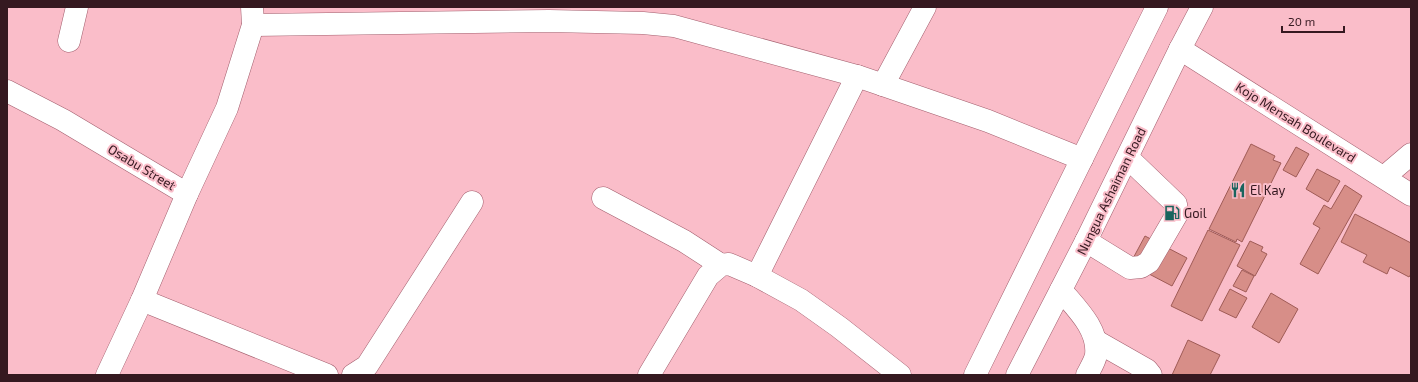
<svg xmlns="http://www.w3.org/2000/svg" width="1418" height="382" font-family="'Exo 2',sans-serif">
	<rect width="100%" height="100%" fill="#fabdc9"/>
	<g fill="#d78e88" stroke="#9f5b56">
		<path d="M1251,144L1275,156L1273,160L1281,163L1242,242L1237,239L1236,242L1209,229Z"/>
		<path d="M1296,147L1309,154L1296,177L1283,170Z"/>
		<path d="M1317,169L1340,181L1328,202L1306,189Z"/>
		<path d="M1345,185L1362,196L1318,274L1300,264L1320,228L1313,224L1324,205L1331,209Z"/>
		<path d="M1355,214L1411,243V274L1409,277L1390,267L1387,274L1363,262L1367,255L1341,242Z"/>
		<path d="M1208,230L1240,245L1202,321L1171,306Z"/>
		<path d="M1145,236L1187,258L1172,286L1130,264Z"/>
		<path d="M1250,241L1263,247L1261,251L1267,254L1255,276L1237,266Z"/>
		<path d="M1242,270L1254,276L1246,292L1233,286Z"/>
		<path d="M1230,289L1247,298L1236,318L1219,310Z"/>
		<path d="M1271,293L1298,309L1279,343L1252,327Z"/>
		<path d="M1188,340L1220,355L1210,375H1172Z"/>
	</g>
	<g fill="none" stroke-linecap="round" stroke-linejoin="round">
		<defs>
			<g id="minor">
				<path d="M253,25L549,21L643,23L674,26L857,76L988,121L1082,159"/>
				<path d="M69,41L77,7"/>
				<path d="M1180,49L1411,195"/>
				<path d="M883,85L925,7"/>
				<path d="M7,91L63,120L187,194"/>
				<path d="M1384,177L1411,154"/>
				<path d="M603,198L684,241L721,265"/>
				<path d="M1086,241L1130,268L1141,267L1149,262L1177,214L1176,204L1128,158"/>
				<path d="M757,276L857,76"/>
				<path d="M1061,290C1076,308 1099,329 1096,355C1095,361 1090,369 1087,375"/>
				<path d="M142,300L327,375"/>
				<path d="M1096,341L1147,370L1151,375"/>
				<path d="M107,375L142,300L187,194L227,108L253,25L252,7"/>
				<path d="M353,375L367,366L472,202"/>
				<path d="M649,375L708,276L721,265L729,264L757,276L801,300L839,327L900,375"/>
			</g>
			<g id="major">
				<path d="M975,375L1157,7"/>
				<path d="M1017,375L1086,241L1180,49L1202,7"/>
			</g>
		</defs>
		<use href="#minor" stroke="#a35f6e" stroke-width="23"/>
		<use href="#major" stroke="#a35f6e" stroke-width="23"/>
		<use href="#minor" stroke="#fff" stroke-width="22"/>
		<use href="#major" stroke="#fff" stroke-width="22"/>
	</g>
	<defs>
		<symbol id="restaurant-bare" viewBox="-9 -9 18 18"><path d="M-5-6h1v4h1v-4h1v4h1v-4h1v5L-1.5 .5V6h-2V.5L-5-1ZM5-6V6H3V1.5H1.5Q1.5-4 5-6Z" fill="#19645d" stroke="#fabdc9" stroke-width="2.5" paint-order="stroke"/></symbol>
		<symbol id="fuel-bare" viewBox="-9 -9 18 18"><path d="M-5.5-6h7V0h2V4h1.3V-2.5L3-4.5l.8-.8L6-3V5H2.5V1h-1V6h-7ZM-4.2-4.7v3.2H.2V-4.7Z" fill="#19645d" stroke="#fabdc9" stroke-width="2.5" paint-order="stroke"/></symbol>
	</defs>
	<g fill-rule="evenodd">
		<use href="#restaurant-bare" x="1227" y="179" width="22" height="22"/>
		<use href="#fuel-bare" x="1161" y="202" width="22" height="22"/>
	</g>
	<g text-anchor="middle" stroke-width="4" stroke-linejoin="round" paint-order="stroke">
		<g font-size="13" fill="#351920" stroke="#fabdc9">
			<text transform="translate(1296 122) rotate(32)" y="5">Kojo Mensah Boulevard</text>
			<text transform="translate(142 167) rotate(31)" y="5">Osabu Street</text>
			<text transform="translate(1111 191) rotate(-64)" y="5">Nungua Ashaiman Road</text>
		</g>
		<g font-size="13" fill="#351920" stroke="#fabdc9" text-anchor="start">
			<text x="1250" y="195">El Kay</text>
			<text x="1184" y="218">Goil</text>
		</g>
	</g>
	<rect width="1418" height="382" fill="none" stroke="#351920" stroke-width="16"/>
	<path d="M1282 26v6h62v-6" fill="none" stroke="#351920" stroke-width="2"/>
	<text x="1288" y="26" font-size="12" fill="#351920" stroke="#fabdc9" stroke-width="3" paint-order="stroke">20 m</text>
</svg>
